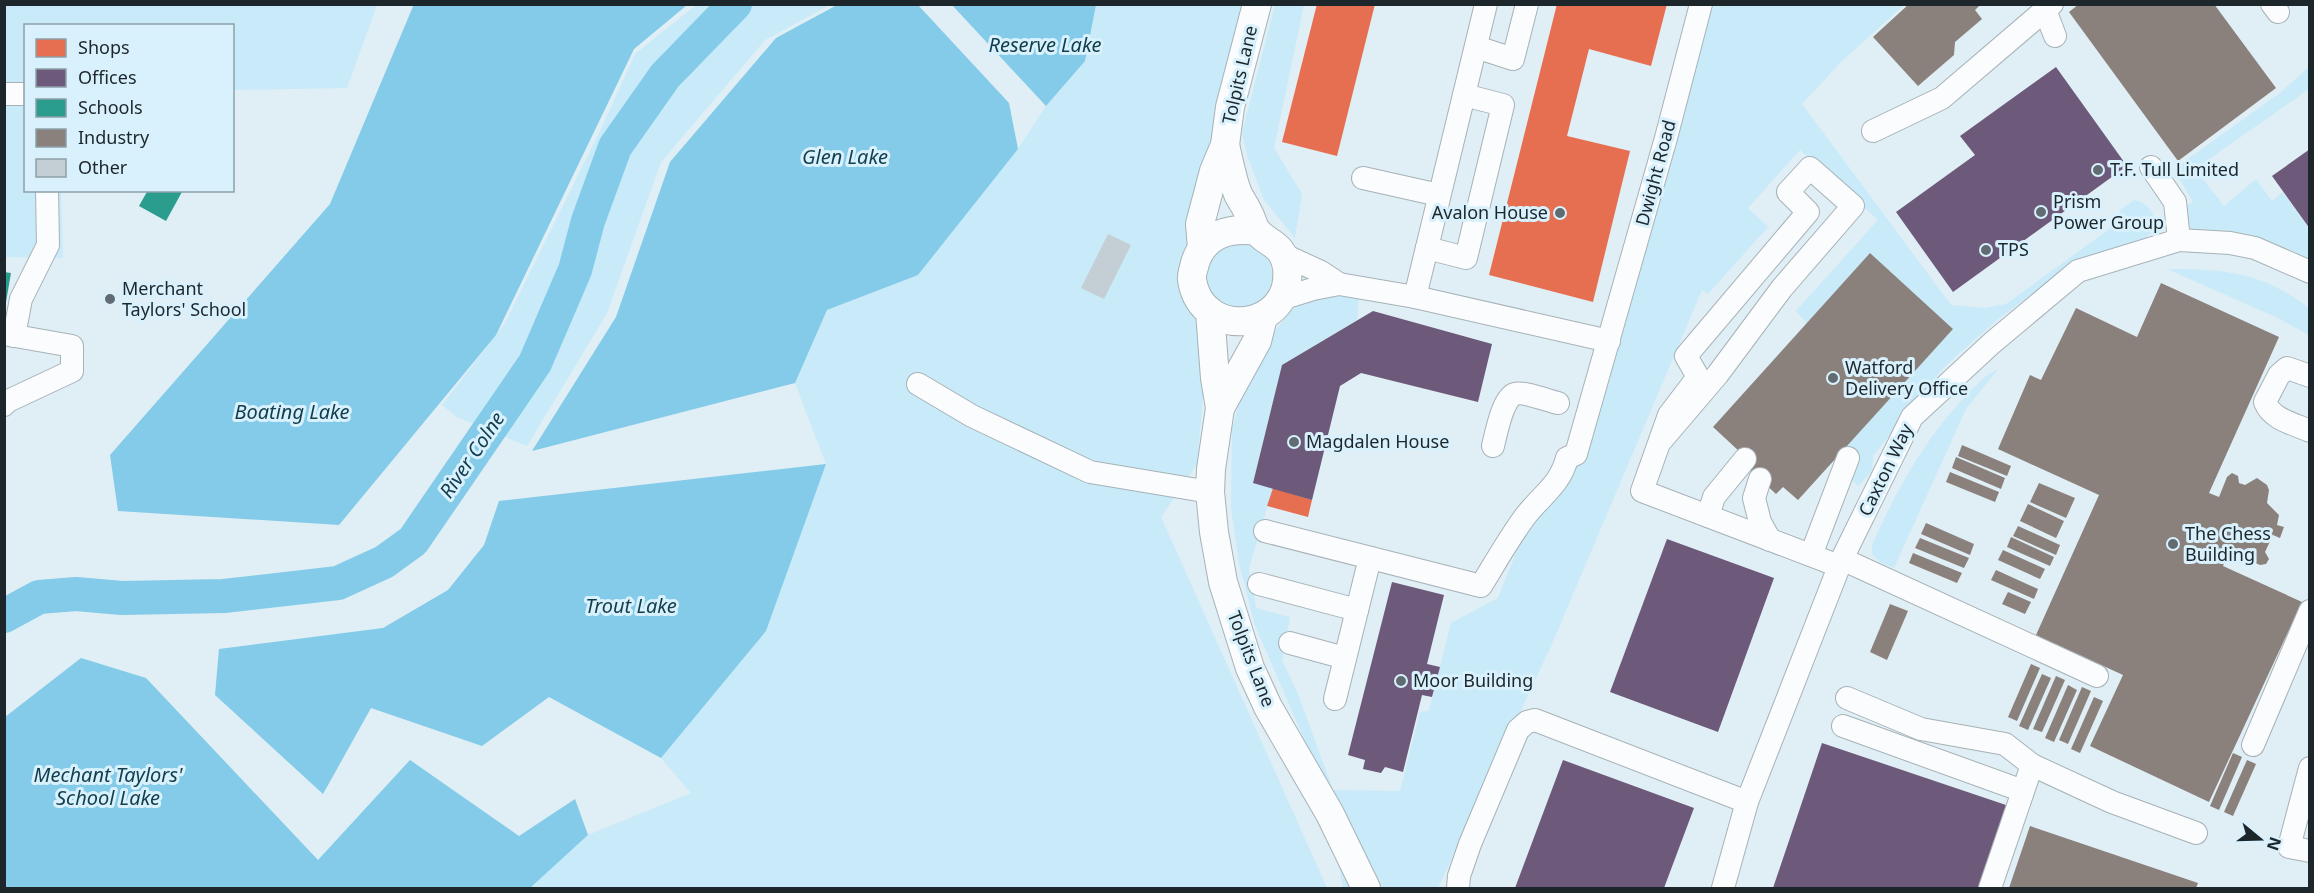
<svg xmlns="http://www.w3.org/2000/svg" width="2314" height="893" font-family="'Noto Sans',sans-serif">
	<rect width="100%" height="100%" fill="#e0eef5"/>
	<g fill="#c8eaf9">
		<path d="M4,5H377L347,88L233,90L232,26H26V190L61,191L63,258L5,257Z"/>
		<path d="M696,5H830L765,40L661,162L607,313L527,446L457,417L442,405L505,323L601,129L635,54Z"/>
		<path d="M1096,5H1243L1196,229L1206,364L1197,464L1161,517L1327,888H530L588,835L691,793L661,758L766,631L826,464L795,383L827,310L918,275L1018,149L1046,106L1085,61Z"/>
		<path d="M1275,5H1304L1274,148L1302,194L1295,238L1264,200L1247,155L1242,133Z"/>
		<path d="M1710,5H1904L1842,61L1802,104L1951,305L1984,308L2006,304L2122,220L2119,211L2134,200C2150,204 2154,213 2156,228L2144,239L2047,284L1999,318L1943,368L1873,456L1872,471L1858,486L1833,461L1953,329L1870,253L1807,323L1796,311L1878,220L1800,150L1748,208L1768,227L1708,294L1702,290L1551,646L1438,888H1343L1326,790L1255,625L1239,563L1231,508L1232,429L1240,400L1267,340L1291,311L1308,298L1359,293L1357,320L1282,365L1253,482L1273,488L1249,568L1256,608L1290,617L1282,660L1298,694L1333,790L1400,791L1420,712L1429,711L1451,623L1498,598L1522,538L1571,477Z"/>
		<path d="M2309,67V89L2195,169L2224,206L2256,179L2272,201L2283,192L2309,229V269L2192,232L2181,209L2193,202L2174,169L2280,93Z"/>
		<circle cx="1239" cy="276" r="33"/>
		<path d="M2167,269C2225,269 2262,272 2309,308V335L2278,318Z"/>
		<path d="M1998,369L1966,409L1894,568L1880,562L1872,554V545C1897,490 1924,439 1967,395C1977,385 1986,374 1998,369Z"/>
	</g>
	<g fill="#83cbe8">
		<path d="M414,4L687,5L634,49L496,335L339,525L118,511L110,455L330,204Z"/>
		<path d="M837,5H918L1009,103L1018,149L918,275L827,310L795,383L532,451L616,317L670,162L776,38Z"/>
		<path d="M952,5H1096L1085,61L1046,106Z"/>
		<path d="M826,464L766,631L661,758L549,697L482,746L371,708L323,794L215,695L219,649L383,628L448,590L484,545L499,501Z"/>
		<path d="M81,658L146,678L318,860L410,760L519,836L575,799L588,835L530,888H5V717Z"/>
	</g>
	<g fill="#e76f51">
		<path d="M1317,4H1375L1337,156L1282,142Z"/>
		<path d="M1557,4H1667L1651,66L1589,49L1567,136L1630,151L1593,302L1489,275Z"/>
		<path d="M1273,488L1312,500L1308,517L1267,506Z"/>
	</g>
	<g fill="#6d597a">
		<path d="M2056,67L2127,166L1953,292L1896,212L1975,155L1960,136Z"/>
		<path d="M2310,149V229L2272,176Z"/>
		<path d="M1373,311L1492,344L1478,402L1361,373L1340,386L1312,500L1253,483L1282,365Z"/>
		<path d="M1667,539L1774,578L1718,732L1610,692Z"/>
		<path d="M1392,582L1444,595L1427,664L1440,667L1432,697L1422,695L1403,772L1385,767L1381,773L1363,769L1365,760L1348,755Z"/>
		<path d="M1822,743L2006,805L1978,888H1773Z"/>
		<path d="M1563,760L1694,808L1664,888H1515Z"/>
	</g>
	<g fill="#2a9d8f">
		<path d="M148,190H183L166,221L139,206Z"/>
		<path d="M4,272L11,273L6,302H4Z"/>
	</g>
	<g fill="#8a817c">
		<path d="M1909,4H1981L1975,10L1982,19L1955,42L1954,55L1918,86L1873,37Z"/>
		<path d="M2079,4H2214L2276,88L2178,161L2069,12Z"/>
		<path d="M1870,253L1953,329L1798,500L1783,487L1776,494L1738,459L1740,452L1713,427Z"/>
		<path d="M2161,283L2279,337L2209,493L2219,497L2227,477L2232,473L2238,476L2239,483L2245,485L2257,478L2267,485L2269,490L2267,503L2279,515L2277,525L2284,527L2280,538L2273,535L2265,552L2269,559L2266,564L2260,565L2229,551L2223,566L2302,602L2209,802L2090,746L2123,675L2036,635L2099,495L1998,449L2030,375L2041,380L2076,308L2137,337Z"/>
		<path d="M1962,445L2011,466L2007,476L1958,456Z"/>
		<path d="M1956,457L2005,478L2001,489L1952,468Z"/>
		<path d="M1950,472L1999,492L1995,502L1946,482Z"/>
		<path d="M2039,483L2075,498L2066,518L2030,502Z"/>
		<path d="M2028,504L2064,521L2056,538L2020,521Z"/>
		<path d="M1926,523L1974,544L1970,555L1921,534Z"/>
		<path d="M2018,526L2060,545L2056,555L2013,536Z"/>
		<path d="M2011,537L2054,557L2050,566L2007,547Z"/>
		<path d="M1920,538L1969,558L1964,568L1915,548Z"/>
		<path d="M2003,550L2045,569L2040,579L1998,560Z"/>
		<path d="M1913,553L1962,573L1957,583L1909,563Z"/>
		<path d="M1996,570L2038,589L2034,599L1991,580Z"/>
		<path d="M2008,592L2031,602L2025,614L2002,604Z"/>
		<path d="M1890,604L1908,611L1887,660L1870,652Z"/>
		<path d="M2031,664L2040,668L2017,721L2008,717Z"/>
		<path d="M2042,674L2051,678L2028,730L2019,726Z"/>
		<path d="M2056,676L2065,680L2042,732L2033,729Z"/>
		<path d="M2068,685L2077,690L2054,742L2045,738Z"/>
		<path d="M2082,687L2091,691L2068,744L2059,740Z"/>
		<path d="M2094,697L2103,701L2080,753L2071,749Z"/>
		<path d="M2233,753L2242,757L2219,810L2210,806Z"/>
		<path d="M2247,760L2256,764L2233,816L2224,812Z"/>
		<path d="M2030,826L2198,883L2196,888H2009Z"/>
	</g>
	<g fill="none" stroke-linecap="round" stroke-linejoin="round">
		<path stroke="#83cbe8" stroke-width="34" d="M4,616L39,597L76,594L122,598L224,596L338,583L384,562L413,541L535,363L575,270L588,221L615,147L665,76L735,4"/>
	</g>
	<path fill="#c3cfd4" d="M1108,234L1131,245L1104,299L1081,288Z"/>
	<g fill="none" stroke-linecap="round" stroke-linejoin="round">
		<defs>
			<g id="minor">
				<path d="M2052,4L2045,10L2055,36"/>
				<path d="M2272,4L2278,12"/>
				<path d="M1476,47L1513,59L1527,4"/>
				<path d="M4,94H26"/>
				<path d="M1873,131L1942,98L2045,10"/>
				<path d="M2151,167L2175,202L2179,240"/>
				<path d="M1363,178L1439,195"/>
				<path d="M1427,248L1466,258L1503,105L1464,95"/>
				<path d="M1284,255L1321,272L1339,284"/>
				<path d="M1415,297L1486,4"/>
				<path d="M1281,299L1313,289L1339,284L1415,297L1609,341"/>
				<path d="M4,334L72,346V371L8,401L4,405"/>
				<path d="M14,336L21,299L48,245L47,190"/>
				<path d="M2310,376L2287,368L2279,375L2265,402C2271,419 2294,424 2310,431"/>
				<path d="M918,384L972,416L1090,472L1210,492"/>
				<path d="M1660,442L1718,374L1782,288L1853,206L1810,168L1788,192L1808,212L1686,356L1698,377L1669,415L1642,491L1839,566"/>
				<path d="M1493,446C1496,434 1503,397 1515,394C1524,391 1548,401 1558,403"/>
				<path d="M1760,479L1754,498L1760,522L1770,540"/>
				<path d="M1708,516L1714,497L1745,459"/>
				<path d="M1265,531L1481,586C1495,563 1508,540 1524,518C1539,497 1560,486 1567,458L1576,454L1666,138L1701,4"/>
				<path d="M1811,555L1848,458"/>
				<path d="M1842,559L2097,676"/>
				<path d="M1259,584L1357,610"/>
				<path d="M1290,643L1345,658"/>
				<path d="M1847,698L1921,729L2005,744L2032,765L1990,888"/>
				<path d="M1335,699L1370,558"/>
				<path d="M1843,726L2023,791"/>
				<path d="M2253,745L2310,611"/>
				<path d="M2032,765L2112,802L2196,833"/>
				<path d="M2310,768L2289,847L2310,851"/>
				<path d="M1458,888L1459,876L1470,844L1518,730L1527,722L1535,720L1747,802"/>
				<path d="M1723,888L1747,802L1842,559L1912,417L1992,343L2078,271L2179,240L2230,243L2255,248L2310,272"/>
			</g>
			<g id="major">
				<path d="M1225,145C1229,161 1232,179 1238,194C1241,200 1246,207 1249,214C1252,219 1253,226 1256,230C1267,245 1283,242 1287,268C1294,331 1202,342 1192,280C1191,274 1194,269 1195,263C1204,234 1230,227 1257,231"/>
				<path d="M1202,248L1200,224L1214,171L1225,145L1230,107L1257,4"/>
				<path d="M1210,312L1215,378L1220,408L1211,469L1210,492L1214,532L1223,582L1250,668L1268,707L1330,814L1366,888"/>
				<path d="M1220,408L1257,341L1263,317"/>
			</g>
		</defs>
		<use href="#minor" stroke="#a7b2b7" stroke-width="24"/>
		<use href="#major" stroke="#a7b2b7" stroke-width="30"/>
		<use href="#minor" stroke="#fafcfe" stroke-width="22"/>
		<use href="#major" stroke="#fafcfe" stroke-width="28"/>
	</g>
	<g fill="#616c72" stroke="#d8f1fd" stroke-width="2">
		<circle cx="2098" cy="170" r="6"/>
		<circle cx="2041" cy="212" r="6"/>
		<circle cx="1560" cy="213" r="6"/>
		<circle cx="1986" cy="250" r="6"/>
		<circle cx="110" cy="299" r="6"/>
		<circle cx="1833" cy="378" r="6"/>
		<circle cx="1294" cy="442" r="6"/>
		<circle cx="2173" cy="544" r="6"/>
		<circle cx="1401" cy="681" r="6"/>
	</g>
	<g text-anchor="middle" stroke-width="6" stroke-linejoin="round" paint-order="stroke">
		<g font-size="18" fill="#1d262b" stroke="#d8f1fd">
			<text transform="translate(1240 75) rotate(-77)" y="6">Tolpits Lane</text>
			<text transform="translate(1656 173) rotate(-75)" y="6">Dwight Road</text>
			<text transform="translate(1886 470) rotate(-64)" y="6">Caxton Way</text>
			<text transform="translate(1251 659) rotate(69)" y="6">Tolpits Lane</text>
		</g>
		<g font-size="18" fill="#1d262b" stroke="#d8f1fd" text-anchor="start">
			<text x="2110" y="176">T.F. Tull Limited</text>
			<text x="2053" y="208">Prism<tspan x="2053" dy="21">Power Group</tspan></text>
			<text x="1548" y="219" text-anchor="end">Avalon House</text>
			<text x="1998" y="256">TPS</text>
			<text x="122" y="295">Merchant<tspan x="122" dy="21">Taylors' School</tspan></text>
			<text x="1845" y="374">Watford<tspan x="1845" dy="21">Delivery Office</tspan></text>
			<text x="1306" y="448">Magdalen House</text>
			<text x="2185" y="540">The Chess<tspan x="2185" dy="21">Building</tspan></text>
			<text x="1413" y="687">Moor Building</text>
		</g>
		<g font-size="20" font-style="italic" fill="#113d4d" stroke="#d8f1fd">
			<text x="1045" y="52">Reserve Lake</text>
			<text x="845" y="164">Glen Lake</text>
			<text x="292" y="419">Boating Lake</text>
			<text transform="translate(472 455) rotate(-56)" y="7">River Colne</text>
			<text x="631" y="613">Trout Lake</text>
			<text x="108" y="782">Mechant Taylors'<tspan x="108" dy="23">School Lake</tspan></text>
		</g>
	</g>
	<rect width="2314" height="893" fill="none" stroke="#1d262b" stroke-width="12"/>
	<rect x="24" y="24" width="210" height="168" fill="#d8f1fd" stroke="#8da0a9" stroke-width="1.5"/>
	<rect x="36" y="39" width="30" height="18" fill="#e76f51" stroke="#8da0a9" stroke-width="1.5"/>
	<text x="78" y="54" font-size="18" fill="#1d262b">Shops</text>
	<rect x="36" y="69" width="30" height="18" fill="#6d597a" stroke="#8da0a9" stroke-width="1.5"/>
	<text x="78" y="84" font-size="18" fill="#1d262b">Offices</text>
	<rect x="36" y="99" width="30" height="18" fill="#2a9d8f" stroke="#8da0a9" stroke-width="1.5"/>
	<text x="78" y="114" font-size="18" fill="#1d262b">Schools</text>
	<rect x="36" y="129" width="30" height="18" fill="#8a817c" stroke="#8da0a9" stroke-width="1.5"/>
	<text x="78" y="144" font-size="18" fill="#1d262b">Industry</text>
	<rect x="36" y="159" width="30" height="18" fill="#c3cfd4" stroke="#8da0a9" stroke-width="1.5"/>
	<text x="78" y="174" font-size="18" fill="#1d262b">Other</text>
	<g transform="translate(2260 839) rotate(109)" stroke="#d8f1fd" stroke-width="4.5" paint-order="stroke">
	<path d="M0-4.5L10 22L0 15L-10 22Z" fill="#1d262b"/>
	<text y="-9" font-size="16" font-weight="bold" text-anchor="middle" fill="#1d262b">N</text>
	</g>
</svg>
